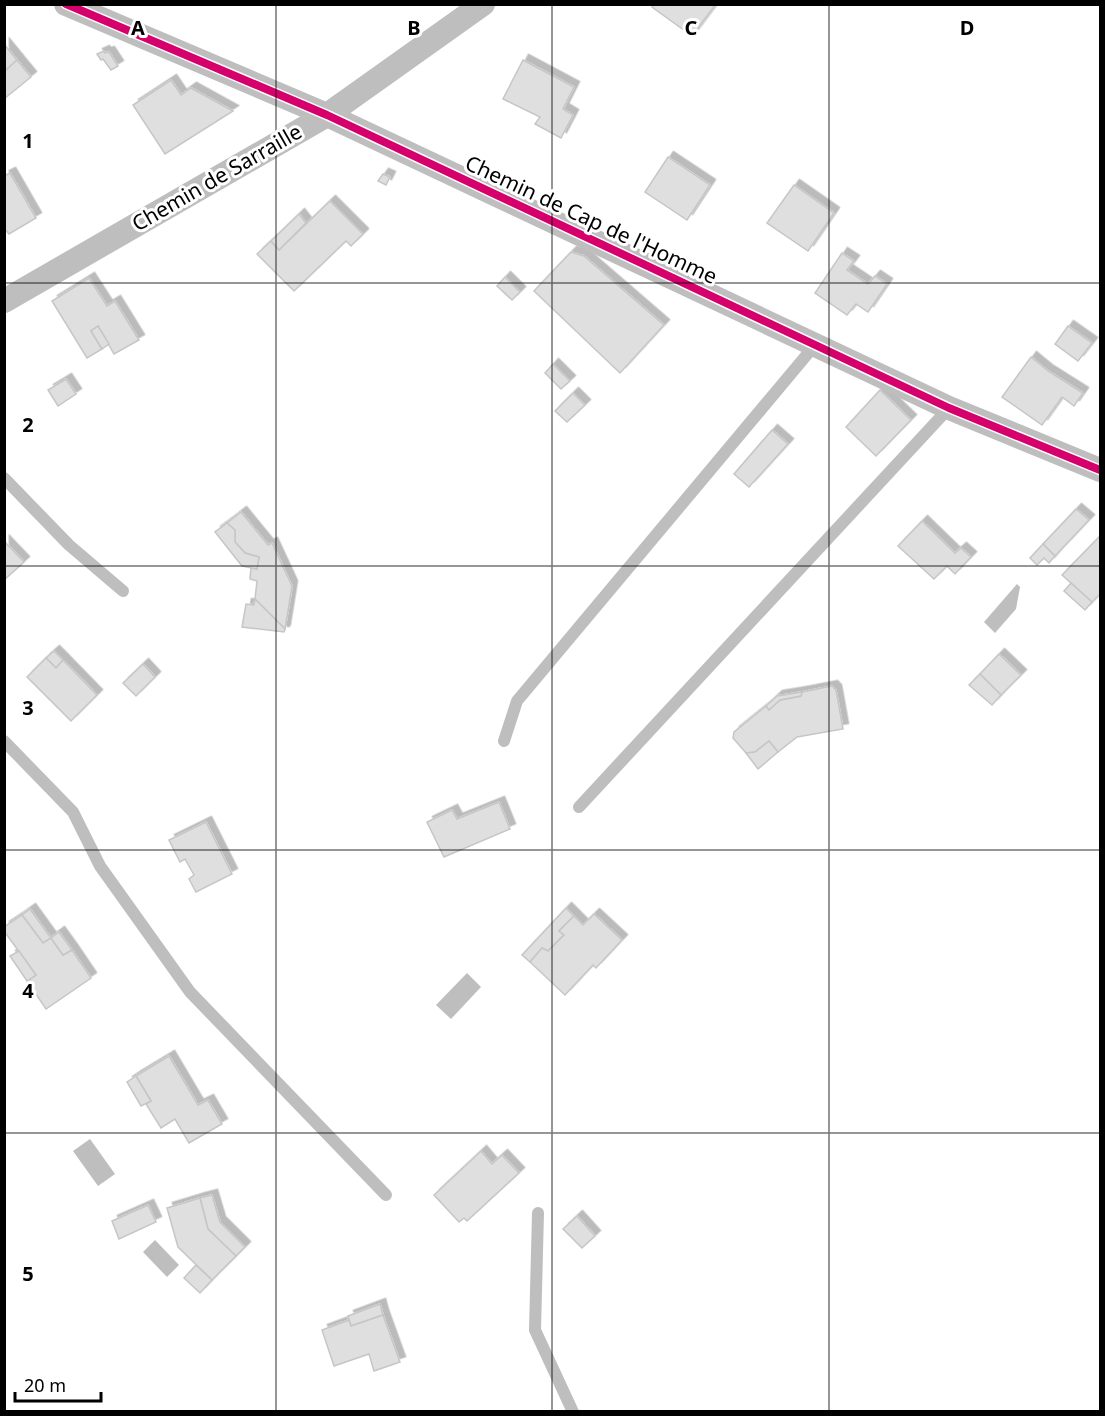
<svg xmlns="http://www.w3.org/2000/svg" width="1105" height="1416" font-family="'Noto Sans',sans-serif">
	<defs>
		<filter id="shadow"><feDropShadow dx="5.5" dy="-5.5" stdDeviation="0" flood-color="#0004"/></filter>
	</defs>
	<rect width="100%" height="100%" fill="#fff"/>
	<g fill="#bebebe">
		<path d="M1017,584L1020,587L1016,609L995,633L984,622Z"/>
		<path d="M467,973L481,987L451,1019L436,1005Z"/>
		<path d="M90,1139L115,1174L98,1186L73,1151Z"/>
		<path d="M155,1240L179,1265L167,1277L143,1252Z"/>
	</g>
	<g fill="#dfdfdf" stroke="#c6c6c6" stroke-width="1.5" filter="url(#shadow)">
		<path d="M654,4H716L692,36L652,7Z"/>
		<path d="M4,44L17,60L6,70L4,67Z"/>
		<path d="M104,51L105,53L109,52L118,66L111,70L103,59L101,60L97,54Z"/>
		<path d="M17,60L31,77L4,99V67L6,70Z"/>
		<path d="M523,60L574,87L563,109L573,115L561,138L535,124L540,117L503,99Z"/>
		<path d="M171,80L181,95L191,88L233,111L165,154L133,105Z"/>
		<path d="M668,157L710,185L687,220L645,192Z"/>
		<path d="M10,173L36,218L9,234L4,228V176Z"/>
		<path d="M383,174L390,177L386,185L378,181Z"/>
		<path d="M794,185L834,213L808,251L767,223Z"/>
		<path d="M330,201L363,234L351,246L346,241L294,291L257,254L271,241L279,250Z"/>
		<path d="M299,214L306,223L279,250L271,241Z"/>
		<path d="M571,252L584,256L664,325L620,373L534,291Z"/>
		<path d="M842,253L854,261L847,270L868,284L875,276L887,284L868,312L856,304L847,315L815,293Z"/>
		<path d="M505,277L520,292L512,300L497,286Z"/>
		<path d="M89,278L107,306L115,301L139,340L114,354L98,326L91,331L102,349L87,358L52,301Z"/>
		<path d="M98,326L109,344L102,349L91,331Z"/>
		<path d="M1068,326L1092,343L1078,361L1055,344Z"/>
		<path d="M1031,357L1048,371L1083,393L1074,406L1062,397L1042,425L1002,397Z"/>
		<path d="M553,364L570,381L561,389L545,373Z"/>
		<path d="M66,379L76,394L58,406L48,390Z"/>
		<path d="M880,390L911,420L876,456L846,427Z"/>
		<path d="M573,393L585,405L567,422L555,411Z"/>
		<path d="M772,430L788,444L749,487L734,474Z"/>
		<path d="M1076,509L1089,520L1055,556L1043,544Z"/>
		<path d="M241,512L268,545L272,543L292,586L285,629L255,599L257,581L250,579L251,568L257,569L259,557L245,553L235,542V530L227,523Z"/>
		<path d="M922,521L955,553L961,548L971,557L955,574L947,566L934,579L898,546Z"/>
		<path d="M227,523L235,530V542L245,553L259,557L257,569L242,566L215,532Z"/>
		<path d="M1100,536V594L1092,602L1062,575Z"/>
		<path d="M4,541L24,562L4,580Z"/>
		<path d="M1043,544L1055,556L1049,563L1044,558L1037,565L1030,558Z"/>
		<path d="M1071,583L1092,602L1085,610L1064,591Z"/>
		<path d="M255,599L285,629L284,632L242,627L246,604L254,605Z"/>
		<path d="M54,651L63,660L56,668L46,658Z"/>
		<path d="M999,654L1021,675L1001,695L980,674Z"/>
		<path d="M46,658L56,668L63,660L97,695L71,721L27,677Z"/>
		<path d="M143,664L155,677L136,696L123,683Z"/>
		<path d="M980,674L1001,695L992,705L969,685Z"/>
		<path d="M832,686L836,690L843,729L797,737L778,752L769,741L755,752L746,753L733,738L734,732L766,706L769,710L780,700L801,696L802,692Z"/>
		<path d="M802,692L801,696L780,700L769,710L766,706L777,696Z"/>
		<path d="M769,741L778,752L758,769L746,753L755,752Z"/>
		<path d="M499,802L510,829L444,857L427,822L452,810L457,819Z"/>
		<path d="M206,822L232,874L196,892L189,879L194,875L185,859L180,862L169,840Z"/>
		<path d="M566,908L574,916L559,931L564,935L548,951L542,948L530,962L522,955Z"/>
		<path d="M30,909L51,938L43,943L22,915Z"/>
		<path d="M594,914L622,940L596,968L593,965L565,995L530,962L542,948L548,951L564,935L559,931L574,916L583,925Z"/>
		<path d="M22,915L43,943L51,938L63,955L72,950L91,978L46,1009L27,981L36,975L4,931V927Z"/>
		<path d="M59,932L72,950L63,955L51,938Z"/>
		<path d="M19,951L36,975L27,981L10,956Z"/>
		<path d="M169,1056L198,1105L208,1100L222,1124L189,1143L175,1119L161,1128L146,1104L151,1101L136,1076Z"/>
		<path d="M136,1076L151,1101L141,1106L127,1082Z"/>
		<path d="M481,1151L492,1164L502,1155L519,1173L467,1221L464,1218L459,1222L434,1195Z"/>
		<path d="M212,1195L220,1222L245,1247L236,1256L208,1229L200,1198Z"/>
		<path d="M200,1198L208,1229L236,1256L212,1280L178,1247L167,1208Z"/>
		<path d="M148,1205L156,1222L119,1239L112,1221Z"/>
		<path d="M577,1216L595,1236L582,1248L563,1229Z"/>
		<path d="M196,1265L212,1280L200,1293L184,1278Z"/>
		<path d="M380,1304L383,1315L351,1326L348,1316Z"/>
		<path d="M383,1315L400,1362L374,1371L369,1354L334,1366L322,1330L349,1320L351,1326Z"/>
	</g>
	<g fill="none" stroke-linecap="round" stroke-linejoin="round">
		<g stroke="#bebebe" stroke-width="12">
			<path d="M4,478L69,545L123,591"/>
			<path d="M4,741L73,812L100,866L190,992L386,1195"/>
			<path d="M504,741L517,701L815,345"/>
			<path d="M579,807L949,408"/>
			<path d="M538,1213L535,1330L573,1412"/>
		</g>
		<g stroke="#bebebe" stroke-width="24">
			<path d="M66,4L327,115L949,408L1100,470"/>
			<path d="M4,301L327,115L483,4"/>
		</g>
		<defs>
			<path id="cycleway" d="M66,4L327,115L949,408L1100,470"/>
		</defs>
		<use href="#cycleway" stroke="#fff" stroke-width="11"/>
		<use href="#cycleway" stroke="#d6006c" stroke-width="8"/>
	</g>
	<path fill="none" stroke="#000" stroke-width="1.5" stroke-opacity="0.55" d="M276,4V1412M552,4V1412M829,4V1412M4,283H1100M4,566H1100M4,850H1100M4,1133H1100"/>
	<g text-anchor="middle" stroke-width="6" stroke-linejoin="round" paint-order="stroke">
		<g font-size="21" fill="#000" stroke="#fff">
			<text transform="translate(217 178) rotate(-30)" y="7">Chemin de Sarraille</text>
			<text transform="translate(591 220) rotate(25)" y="7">Chemin de Cap de l'Homme</text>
		</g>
	</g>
	<g font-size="20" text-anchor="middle" font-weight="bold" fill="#000" stroke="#fff" stroke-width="6" stroke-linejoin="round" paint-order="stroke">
		<text x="138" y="35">A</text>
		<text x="414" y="35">B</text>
		<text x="691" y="35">C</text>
		<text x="967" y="35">D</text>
		<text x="28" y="148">1</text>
		<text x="28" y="432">2</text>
		<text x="28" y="715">3</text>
		<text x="28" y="998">4</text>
		<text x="28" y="1281">5</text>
	</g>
	<rect width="1105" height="1416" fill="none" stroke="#000000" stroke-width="12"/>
	<path d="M15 1392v9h86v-9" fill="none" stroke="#000000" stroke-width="3"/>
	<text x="24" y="1392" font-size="18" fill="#000000" stroke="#ffffff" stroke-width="4.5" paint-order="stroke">20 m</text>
</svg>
